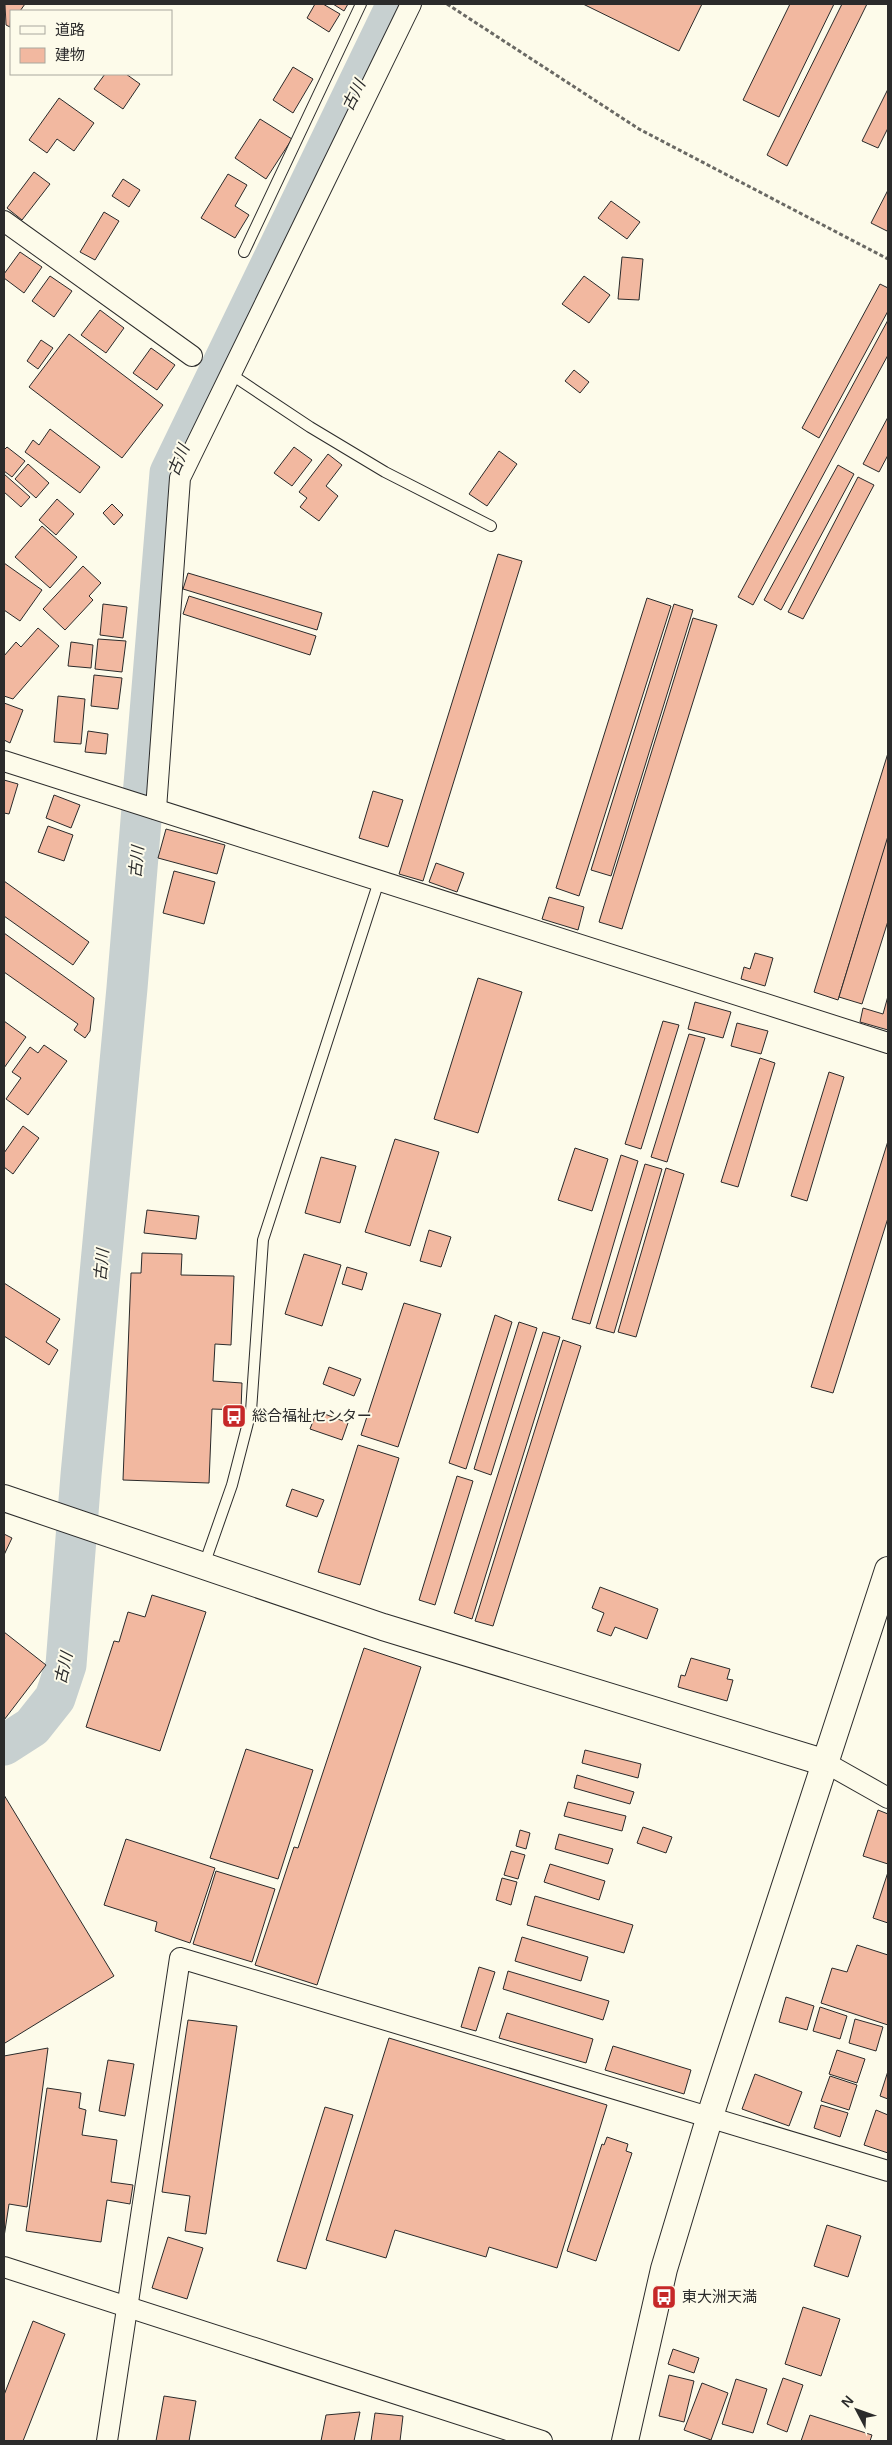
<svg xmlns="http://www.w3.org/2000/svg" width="892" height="2445" font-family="Helvetica,'Noto Sans JP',sans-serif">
	<rect width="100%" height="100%" fill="#fdfbea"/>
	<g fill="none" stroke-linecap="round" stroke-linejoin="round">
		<path stroke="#c7d0d0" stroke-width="41" d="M4,1745L32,1727L55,1698L66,1665L81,1475L127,988L170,473L397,4"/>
	</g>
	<g fill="#f2b8a0" stroke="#2b2b2b">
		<path d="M5,4H25L20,11H11L10,27L6,25Z"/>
		<path d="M315,4H323L340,14L329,32L307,18Z"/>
		<path d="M333,4H348L344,11Z"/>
		<path d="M583,4H702L679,51Z"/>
		<path d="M790,4H834L779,117L743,100Z"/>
		<path d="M842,4H867L787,166L767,155Z"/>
		<path d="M293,67L313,79L293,113L273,100Z"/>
		<path d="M105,74H126L140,84L123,109L94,89Z"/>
		<path d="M888,89V128L878,148L862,141Z"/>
		<path d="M59,98L94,123L74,151L57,139L47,153L29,140Z"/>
		<path d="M260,119L292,139L266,179L235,158Z"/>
		<path d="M34,172L50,184L22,220L7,208Z"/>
		<path d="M228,174L247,185L235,206L249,215L235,238L201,218Z"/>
		<path d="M123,179L140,190L129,207L112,196Z"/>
		<path d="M888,190V229L887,231L871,223Z"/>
		<path d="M611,201L640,222L627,239L598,218Z"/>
		<path d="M104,212L119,221L95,260L80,252Z"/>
		<path d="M20,252L42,267L24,293L4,278V274Z"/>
		<path d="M622,257L643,259L639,300L618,299Z"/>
		<path d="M50,276L72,291L54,317L32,301Z"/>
		<path d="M584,276L610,295L589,323L562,304Z"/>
		<path d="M880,284L888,288V311L819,438L802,428Z"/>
		<path d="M100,310L124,328L106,353L81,335Z"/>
		<path d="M888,320V355L753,605L738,597Z"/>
		<path d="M69,334L163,405L122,458L29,387Z"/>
		<path d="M41,340L53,348L38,369L27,361Z"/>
		<path d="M151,348L175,365L157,390L133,373Z"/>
		<path d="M574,370L589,382L580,393L565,381Z"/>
		<path d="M888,417V455L879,472L863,464Z"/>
		<path d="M50,429L100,467L80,493L25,452L33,440L39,445Z"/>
		<path d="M7,447L25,461L12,477L4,471V450Z"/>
		<path d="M294,447L312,460L292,486L274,473Z"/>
		<path d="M499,451L517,464L487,506L469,494Z"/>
		<path d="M328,454L342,465L326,486L338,496L319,521L300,507L307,498L299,492Z"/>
		<path d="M28,464L49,483L36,498L15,479Z"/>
		<path d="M838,465L854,474L781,610L764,600Z"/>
		<path d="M4,474L30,497L21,507L4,492Z"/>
		<path d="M858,477L874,485L803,619L788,612Z"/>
		<path d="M57,499L74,514L56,535L39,520Z"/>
		<path d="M112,504L123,515L114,525L103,513Z"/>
		<path d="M42,526L77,557L50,588L15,557Z"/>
		<path d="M498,554L522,561L423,881L399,874Z"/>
		<path d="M4,563L42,590L20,621L4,610Z"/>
		<path d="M83,566L101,583L89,596L93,600L65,630L43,609Z"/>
		<path d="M188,573L322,613L317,630L183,589Z"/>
		<path d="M189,596L316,636L310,655L183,614Z"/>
		<path d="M647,598L671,606L579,896L556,888Z"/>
		<path d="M103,604L127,607L123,638L100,635Z"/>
		<path d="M674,604L693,610L611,876L591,870Z"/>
		<path d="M693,618L717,625L622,929L599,922Z"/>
		<path d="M38,628L59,646L13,699L4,696V656L16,642L21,647Z"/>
		<path d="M98,639L126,641L122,672L95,669Z"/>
		<path d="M71,642L93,645L91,668L68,666Z"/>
		<path d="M94,675L122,678L118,709L91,706Z"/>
		<path d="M58,696L85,699L81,744L54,742Z"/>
		<path d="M4,703L23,710L10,743L4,740Z"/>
		<path d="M88,731L108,734L106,754L85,752Z"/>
		<path d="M888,753V838L838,1000L814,992Z"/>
		<path d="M4,780L18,784L9,814L4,813Z"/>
		<path d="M373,791L403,800L388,847L359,838Z"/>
		<path d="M54,795L80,805L71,828L46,818Z"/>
		<path d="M48,826L73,835L64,861L38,852Z"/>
		<path d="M166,829L225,845L217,874L158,858Z"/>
		<path d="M888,836V921L862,1004L839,997Z"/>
		<path d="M436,863L464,873L457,892L429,882Z"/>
		<path d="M174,871L215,882L204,924L163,913Z"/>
		<path d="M4,881L89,942L73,965L4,916Z"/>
		<path d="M549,897L584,907L578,930L542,919Z"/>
		<path d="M4,933L94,998L90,1031L85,1038L74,1030L78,1024L4,972Z"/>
		<path d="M755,953L773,958L765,986L741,979L744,967L750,969Z"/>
		<path d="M478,978L522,992L478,1133L434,1119Z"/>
		<path d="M888,996V1030L860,1022L863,1008L883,1014Z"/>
		<path d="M695,1002L731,1012L723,1038L688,1029Z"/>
		<path d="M4,1021L26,1037L4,1068Z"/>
		<path d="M663,1021L679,1025L641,1149L625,1144Z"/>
		<path d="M737,1023L768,1031L761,1054L731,1046Z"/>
		<path d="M689,1034L705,1038L667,1162L651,1157Z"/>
		<path d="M44,1045L67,1061L28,1115L6,1099L21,1078L12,1072L30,1047L38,1053Z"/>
		<path d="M760,1058L775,1063L738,1187L721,1182Z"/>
		<path d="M829,1072L844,1077L807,1201L791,1196Z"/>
		<path d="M23,1126L39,1138L13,1174L4,1167V1153Z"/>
		<path d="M395,1139L439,1152L410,1246L365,1232Z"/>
		<path d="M888,1141V1218L833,1393L811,1387Z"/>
		<path d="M575,1148L608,1159L592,1211L558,1200Z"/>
		<path d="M621,1155L638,1161L590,1324L572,1319Z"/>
		<path d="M321,1157L356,1166L340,1223L305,1213Z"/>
		<path d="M645,1164L662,1169L614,1333L596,1328Z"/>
		<path d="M666,1168L684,1174L636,1337L618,1332Z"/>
		<path d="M147,1210L199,1216L196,1239L144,1233Z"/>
		<path d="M429,1230L451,1237L441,1267L420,1261Z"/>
		<path d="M142,1253L182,1254L181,1275L234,1276L231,1345L215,1344L213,1381L242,1383L241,1410L212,1409L209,1483L123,1480L131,1273H141Z"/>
		<path d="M304,1254L341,1265L322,1326L285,1314Z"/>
		<path d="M347,1267L367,1273L362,1290L342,1284Z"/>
		<path d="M4,1283L60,1319L46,1342L58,1350L49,1365L4,1336Z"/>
		<path d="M404,1303L441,1314L398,1447L361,1435Z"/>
		<path d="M495,1315L512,1322L466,1469L449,1463Z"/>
		<path d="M519,1322L537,1328L491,1475L474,1469Z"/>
		<path d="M543,1332L560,1337L472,1619L454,1613Z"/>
		<path d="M563,1340L581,1346L493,1626L475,1621Z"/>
		<path d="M329,1367L361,1379L354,1396L323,1384Z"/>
		<path d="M317,1411L348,1423L342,1440L310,1429Z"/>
		<path d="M358,1445L399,1458L360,1585L318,1572Z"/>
		<path d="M457,1476L473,1481L435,1605L419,1600Z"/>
		<path d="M292,1489L324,1500L317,1517L286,1506Z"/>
		<path d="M4,1534L12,1538L4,1555Z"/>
		<path d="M600,1587L658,1609L647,1639L615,1627L611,1636L597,1631L604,1613L592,1608Z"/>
		<path d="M152,1595L206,1612L160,1751L86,1727L114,1641L119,1642L128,1612L145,1617Z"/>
		<path d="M4,1632L46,1665L4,1720Z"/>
		<path d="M364,1648L421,1667L317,1985L255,1965L294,1847L298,1848Z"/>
		<path d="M691,1658L730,1669L727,1679L733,1680L727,1701L678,1687L681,1675L685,1676Z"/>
		<path d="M246,1749L313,1770L278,1879L210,1858Z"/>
		<path d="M585,1750L641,1764L638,1778L582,1763Z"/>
		<path d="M577,1775L634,1792L630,1804L574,1788Z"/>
		<path d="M4,1795L114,1976L5,2043L4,2042Z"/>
		<path d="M568,1802L626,1816L622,1831L564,1816Z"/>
		<path d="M878,1810L888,1814V1864L863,1856Z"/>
		<path d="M643,1827L672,1837L666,1853L637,1843Z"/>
		<path d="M520,1830L530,1833L526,1849L516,1846Z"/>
		<path d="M559,1834L613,1849L608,1864L555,1849Z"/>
		<path d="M126,1839L215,1868L190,1943L155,1931L157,1922L104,1905Z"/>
		<path d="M511,1851L525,1855L518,1879L504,1875Z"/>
		<path d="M550,1864L605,1881L599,1900L544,1882Z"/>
		<path d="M216,1871L275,1889L252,1962L193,1944Z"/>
		<path d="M888,1872V1923L873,1918Z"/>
		<path d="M502,1878L517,1882L511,1905L496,1900Z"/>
		<path d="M535,1896L633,1925L624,1953L527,1925Z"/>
		<path d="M522,1937L588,1957L581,1981L515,1961Z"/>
		<path d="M857,1945L888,1955V2025L821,2003L832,1968L847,1972Z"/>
		<path d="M479,1967L495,1972L476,2031L461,2027Z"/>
		<path d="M508,1971L609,2001L603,2020L503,1989Z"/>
		<path d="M786,1997L814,2006L807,2030L779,2022Z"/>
		<path d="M820,2007L847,2016L840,2039L813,2031Z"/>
		<path d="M507,2013L593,2039L586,2063L499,2038Z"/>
		<path d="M855,2019L883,2027L876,2051L849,2043Z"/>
		<path d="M188,2020L237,2026L206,2234L185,2231L190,2196L162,2192Z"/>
		<path d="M389,2038L607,2105L557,2268L489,2247L486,2257L395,2230L386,2258L326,2240Z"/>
		<path d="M613,2046L691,2070L684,2094L605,2070Z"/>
		<path d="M48,2048L27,2207L9,2204L4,2237V2056Z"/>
		<path d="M837,2050L865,2059L857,2083L829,2074Z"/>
		<path d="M108,2060L134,2064L125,2116L99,2111Z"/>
		<path d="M888,2071V2099L880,2096Z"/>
		<path d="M755,2074L802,2092L789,2126L742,2109Z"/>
		<path d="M830,2076L857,2085L849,2110L821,2101Z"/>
		<path d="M47,2088L81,2093L79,2108L86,2110L82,2135L117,2140L111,2182L133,2185L130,2204L107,2200L101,2242L26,2231Z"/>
		<path d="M821,2105L848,2113L840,2137L814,2128Z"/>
		<path d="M325,2107L353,2115L306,2269L277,2261Z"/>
		<path d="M876,2110L888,2115V2153L864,2145Z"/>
		<path d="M607,2137L628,2144L626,2151L632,2153L596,2261L567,2251L602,2144L604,2145Z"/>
		<path d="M827,2225L861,2236L848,2277L814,2266Z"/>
		<path d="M168,2237L203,2248L187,2299L152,2288Z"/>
		<path d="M803,2307L840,2319L821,2376L785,2364Z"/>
		<path d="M33,2321L65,2334L23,2441H4V2395Z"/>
		<path d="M673,2349L699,2358L694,2373L668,2364Z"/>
		<path d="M669,2375L694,2381L684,2422L659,2416Z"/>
		<path d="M783,2378L803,2385L787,2432L767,2424Z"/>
		<path d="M736,2379L767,2389L753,2433L722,2424Z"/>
		<path d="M702,2383L728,2393L711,2440L684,2430Z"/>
		<path d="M164,2396L196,2401L189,2441H156Z"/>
		<path d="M360,2412L354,2441H321L326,2415Z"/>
		<path d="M375,2413L403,2416L400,2441H371Z"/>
		<path d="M810,2415L872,2435L870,2441H801Z"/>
	</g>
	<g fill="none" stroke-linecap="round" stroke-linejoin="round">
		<defs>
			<g id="service">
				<path d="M244,252L361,4"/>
				<path d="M232,375L310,427L385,472L491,526"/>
				<path d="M204,1565L232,1485L251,1411L263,1240L379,881"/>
			</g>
			<g id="minor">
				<path d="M4,221L192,356"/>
				<path d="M4,761L888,1043"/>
				<path d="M156,809L180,478L411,4"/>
				<path d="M826,1763L888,1798"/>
				<path d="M4,2267L542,2441"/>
				<path d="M107,2441L180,1958L888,2171"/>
			</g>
			<g id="tertiary">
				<path d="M4,1498L383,1627L826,1763"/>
				<path d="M625,2441L664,2269L710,2116L888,1570"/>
			</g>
		</defs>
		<use href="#service" stroke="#2b2b2b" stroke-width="12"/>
		<use href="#minor" stroke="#2b2b2b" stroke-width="22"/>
		<use href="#tertiary" stroke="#2b2b2b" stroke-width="28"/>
		<path stroke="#6a6964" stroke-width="3" stroke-dasharray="4 2.5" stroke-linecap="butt" d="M447,4L639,129L888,259"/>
		<use href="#service" stroke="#fdfbea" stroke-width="10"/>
		<use href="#minor" stroke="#fdfbea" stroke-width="20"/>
		<use href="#tertiary" stroke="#fdfbea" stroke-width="26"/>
	</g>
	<defs>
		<symbol id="bus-square" viewBox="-11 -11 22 22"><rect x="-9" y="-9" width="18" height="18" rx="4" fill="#c62828" stroke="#fdfbea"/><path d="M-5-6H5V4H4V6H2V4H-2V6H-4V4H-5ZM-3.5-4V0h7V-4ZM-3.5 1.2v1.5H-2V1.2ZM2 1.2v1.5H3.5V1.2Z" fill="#fff"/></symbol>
	</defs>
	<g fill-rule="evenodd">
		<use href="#bus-square" x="220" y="1402" width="28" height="28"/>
		<use href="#bus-square" x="650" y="2283" width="28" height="28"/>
	</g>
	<g text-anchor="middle" stroke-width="4" stroke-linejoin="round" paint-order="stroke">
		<g font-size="15" fill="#2b2b2b" stroke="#fdfbea" text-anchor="start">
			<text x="252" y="1421">総合福祉センター</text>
			<text x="682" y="2302">東大洲天満</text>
		</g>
		<g font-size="16" font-style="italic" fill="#2b2b2b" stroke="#fdfbea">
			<text transform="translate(353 95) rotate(-64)" y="6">古川</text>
			<text transform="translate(178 460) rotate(-68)" y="6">古川</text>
			<text transform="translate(136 862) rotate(-85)" y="6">古川</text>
			<text transform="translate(101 1265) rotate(-85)" y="6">古川</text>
			<text transform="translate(63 1668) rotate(-77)" y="6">古川</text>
		</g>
	</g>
	<rect width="892" height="2445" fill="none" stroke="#2b2b2b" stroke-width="10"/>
	<rect x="10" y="10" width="162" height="65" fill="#fdfbea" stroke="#a9a89e"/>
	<rect x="20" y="26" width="25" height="8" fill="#fdfbea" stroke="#a9a89e"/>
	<text x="55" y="35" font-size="15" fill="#2b2b2b">道路</text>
	<rect x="20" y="48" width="25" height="15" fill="#f2b8a0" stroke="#a9a89e"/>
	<text x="55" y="60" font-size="15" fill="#2b2b2b">建物</text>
	<g transform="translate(857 2410) rotate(311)" stroke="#fdfbea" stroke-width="4" paint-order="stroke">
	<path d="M0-4L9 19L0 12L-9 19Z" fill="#2b2b2b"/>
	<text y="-8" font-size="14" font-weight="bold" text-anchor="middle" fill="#2b2b2b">N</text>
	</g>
</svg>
